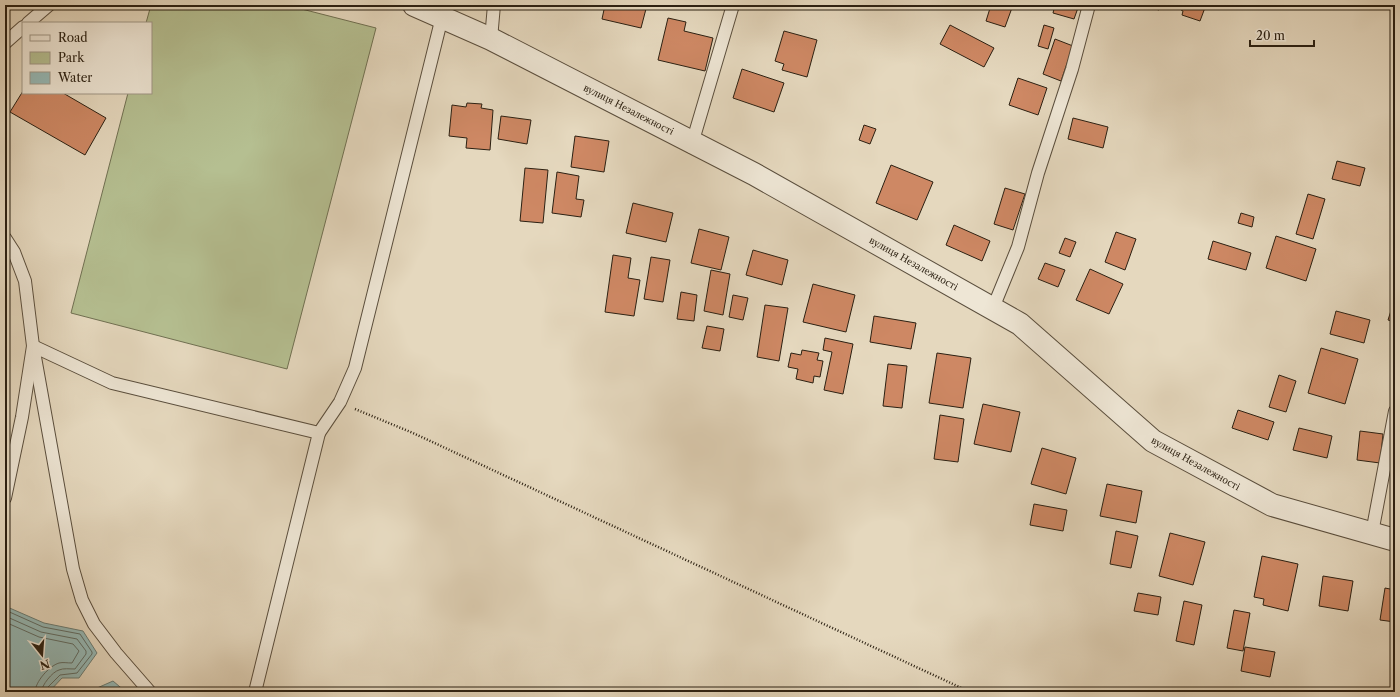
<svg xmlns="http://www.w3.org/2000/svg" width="1400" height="697" font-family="'Libre Caslon Text',serif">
	<rect width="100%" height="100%" fill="#e5d8be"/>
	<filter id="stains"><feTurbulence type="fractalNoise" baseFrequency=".005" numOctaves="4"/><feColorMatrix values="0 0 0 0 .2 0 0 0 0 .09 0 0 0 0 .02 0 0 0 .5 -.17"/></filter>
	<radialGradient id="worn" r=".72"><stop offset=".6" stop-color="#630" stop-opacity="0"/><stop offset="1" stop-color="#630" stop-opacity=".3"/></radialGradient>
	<path fill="#b5bf91" stroke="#707052" d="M151,5H286L376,28L287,369L71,313L128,93H151V23H146Z"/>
	<g fill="#96b9b6" stroke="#6b7c74">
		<path d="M5,606L44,623L83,631L97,653L79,678H62L49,692H5Z"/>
		<path d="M113,681L126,692H88Z"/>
	</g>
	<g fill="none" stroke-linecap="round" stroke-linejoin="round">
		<g stroke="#606c64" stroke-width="1">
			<path d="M5,610L43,627L80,634L92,652V654L77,673L60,675L47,688L46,692"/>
			<path d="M5,616L41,632L77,639L86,651V654L75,669C70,669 63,668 59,670C52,672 42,685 41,692"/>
			<path d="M5,622L39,637L73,644L79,651L72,663C67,663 63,662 59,663C49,666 35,682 35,692"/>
		</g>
	</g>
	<g fill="#ce8864" stroke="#2b2012">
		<path d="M605,5H647L641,28L602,19Z"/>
		<path d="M991,5H1013L1005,27L986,21Z"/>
		<path d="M1055,5H1079L1074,19L1053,13Z"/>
		<path d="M1140,5H1160L1159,10Z"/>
		<path d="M1183,5H1206L1200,21L1182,15L1183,11L1181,10Z"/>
		<path d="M668,18L686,22L684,31L713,38L705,71L658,60Z"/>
		<path d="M950,25L994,48L984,67L940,44Z"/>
		<path d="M1044,25L1054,28L1048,49L1038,46Z"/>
		<path d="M784,31L817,40L807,77L782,70L784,64L775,61Z"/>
		<path d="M1055,39L1073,46L1061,81L1043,74Z"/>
		<path d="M742,69L784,83L774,112L733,98Z"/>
		<path d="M1018,78L1047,88L1038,115L1009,105Z"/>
		<path d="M23,91V93H63L106,118L85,155L10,112Z"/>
		<path d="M467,103L482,104L481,108L493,110L490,150L466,148L467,138L449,136L452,105L466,107Z"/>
		<path d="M501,116L531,120L527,144L498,139Z"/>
		<path d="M1073,118L1108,127L1103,148L1068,139Z"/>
		<path d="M864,125L876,129L870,144L859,140Z"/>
		<path d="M575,136L609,141L604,172L571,167Z"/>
		<path d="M1337,161L1365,168L1360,186L1332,179Z"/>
		<path d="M891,165L933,182L917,220L876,203Z"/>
		<path d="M525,168L548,170L543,223L520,221Z"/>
		<path d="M557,172L579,176L576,199L584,200L581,217L552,213Z"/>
		<path d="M1005,188L1025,194L1013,230L994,224Z"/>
		<path d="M1308,194L1325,199L1313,239L1296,234Z"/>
		<path d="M633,203L673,213L666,242L626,233Z"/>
		<path d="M1241,213L1254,217L1252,227L1238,223Z"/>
		<path d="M954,225L990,241L982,261L946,245Z"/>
		<path d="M699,229L729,237L721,270L691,263Z"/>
		<path d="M1116,232L1136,239L1125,270L1105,262Z"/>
		<path d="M1276,236L1316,249L1306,281L1266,268Z"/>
		<path d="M1065,238L1076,242L1070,257L1059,253Z"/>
		<path d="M1213,241L1251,253L1246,270L1208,259Z"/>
		<path d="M753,250L788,260L782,285L746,275Z"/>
		<path d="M613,255L631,258L628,278L640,280L634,316L605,312Z"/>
		<path d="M651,257L670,260L663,302L644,299Z"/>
		<path d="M1045,263L1065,270L1058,287L1038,279Z"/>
		<path d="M1090,269L1123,284L1109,314L1076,300Z"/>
		<path d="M711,270L730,274L723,315L704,311Z"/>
		<path d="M813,284L855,295L846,332L803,322Z"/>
		<path d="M681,292L697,295L694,321L677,319Z"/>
		<path d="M733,295L748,298L743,320L729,317Z"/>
		<path d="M1395,298V322L1388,320Z"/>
		<path d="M765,305L788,308L779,361L757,357Z"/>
		<path d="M1336,311L1370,320L1364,343L1330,334Z"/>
		<path d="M874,316L916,323L911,349L870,342Z"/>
		<path d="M707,326L724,329L720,351L702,348Z"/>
		<path d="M825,338L853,344L843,394L824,390L832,352L823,350Z"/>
		<path d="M1321,348L1358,359L1345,404L1308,393Z"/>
		<path d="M802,350L819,353L817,360L823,361L820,377L814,376L813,383L796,379L798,369L788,367L791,353L801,355Z"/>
		<path d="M937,353L971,358L963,408L929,403Z"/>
		<path d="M888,364L907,366L902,408L883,406Z"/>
		<path d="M1279,375L1296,381L1286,412L1269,407Z"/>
		<path d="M983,404L1020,412L1011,452L974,444Z"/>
		<path d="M1238,410L1274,422L1268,440L1232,428Z"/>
		<path d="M940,415L964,419L958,462L934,459Z"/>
		<path d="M1299,428L1332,436L1327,458L1293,450Z"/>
		<path d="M1360,431L1383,434L1380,463L1357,460Z"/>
		<path d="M1042,448L1076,458L1066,494L1031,484Z"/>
		<path d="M1107,484L1142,491L1136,523L1100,516Z"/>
		<path d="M1034,504L1067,510L1063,531L1030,525Z"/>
		<path d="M1116,531L1138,536L1131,568L1110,564Z"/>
		<path d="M1170,533L1205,542L1193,585L1159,576Z"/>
		<path d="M1262,556L1298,564L1288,611L1263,605L1264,599L1254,597Z"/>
		<path d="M1323,576L1353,581L1348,611L1319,606Z"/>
		<path d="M1385,588L1395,590V622L1380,620Z"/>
		<path d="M1138,593L1161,597L1158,615L1134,611Z"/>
		<path d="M1184,601L1202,605L1194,645L1176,641Z"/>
		<path d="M1234,610L1250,613L1243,651L1227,648Z"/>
		<path d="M1245,647L1275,652L1270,677L1241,671Z"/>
		<path d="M1395,669V689L1391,688Z"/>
	</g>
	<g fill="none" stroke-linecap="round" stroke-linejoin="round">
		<defs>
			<g id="service">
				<path d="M28,23L49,5"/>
				<path d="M491,39L494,5"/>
				<path d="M5,43L23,27"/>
				<path d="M691,147L733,5"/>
				<path d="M5,238L14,252L25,281L33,346L73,569L82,600L94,624L116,653L150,692"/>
				<path d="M993,308L1018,247L1038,173L1072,69L1089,5"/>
				<path d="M319,433L340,402L355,368L442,17"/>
				<path d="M5,498L22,417L33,346L112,383L319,433L255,692"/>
				<path d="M1372,533L1395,411"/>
			</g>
			<path id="tertiary" d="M414,5L491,39L754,174L1020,324L1153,441L1272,505L1395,540"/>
		</defs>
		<use href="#service" stroke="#5a4e3d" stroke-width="14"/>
		<use href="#tertiary" stroke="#5a4e3d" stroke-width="24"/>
		<path stroke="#2b2012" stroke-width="2.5" stroke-dasharray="1 2" stroke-linecap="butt" d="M355,409L413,433L970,692"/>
		<use href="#service" stroke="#eee6d5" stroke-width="12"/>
		<use href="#tertiary" stroke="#eee6d5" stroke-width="22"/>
	</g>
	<g text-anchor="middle" stroke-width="3" stroke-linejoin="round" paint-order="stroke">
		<g font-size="11" fill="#2b2012" stroke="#eee6d5">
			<text transform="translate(629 109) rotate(27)" y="4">вулиця Незалежності</text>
			<text transform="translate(914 263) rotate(29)" y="4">вулиця Незалежності</text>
			<text transform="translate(1196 463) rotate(29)" y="4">вулиця Незалежності</text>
		</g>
	</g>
	<rect width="1400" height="697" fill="none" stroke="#e5d8be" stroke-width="20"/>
	<rect x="6" y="6" width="1388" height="685" fill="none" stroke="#2b2012" stroke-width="2"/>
	<rect x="10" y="10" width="1380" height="677" fill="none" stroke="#2b2012"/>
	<rect x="22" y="22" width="130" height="72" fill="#eee6d5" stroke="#a09787"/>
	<rect x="30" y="35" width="20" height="6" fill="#eee6d5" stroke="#a09787"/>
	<text x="58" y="42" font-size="12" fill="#2b2012">Road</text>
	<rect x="30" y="52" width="20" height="12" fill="#b5bf91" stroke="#a09787"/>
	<text x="58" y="62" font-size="12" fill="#2b2012">Park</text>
	<rect x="30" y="72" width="20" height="12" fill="#96b9b6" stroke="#a09787"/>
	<text x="58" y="82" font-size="12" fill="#2b2012">Water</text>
	<g transform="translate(42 655) rotate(163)" stroke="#eee6d5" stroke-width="3" paint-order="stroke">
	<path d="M0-3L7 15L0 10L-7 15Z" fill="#2b2012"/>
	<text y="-6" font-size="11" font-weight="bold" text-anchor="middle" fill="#2b2012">N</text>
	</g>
	<path d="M1250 40v6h64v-6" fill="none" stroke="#2b2012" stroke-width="2"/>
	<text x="1256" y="40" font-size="12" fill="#2b2012" stroke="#eee6d5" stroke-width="3" paint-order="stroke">20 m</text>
	<rect width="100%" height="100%" filter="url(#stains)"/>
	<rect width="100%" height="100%" fill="url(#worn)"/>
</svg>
